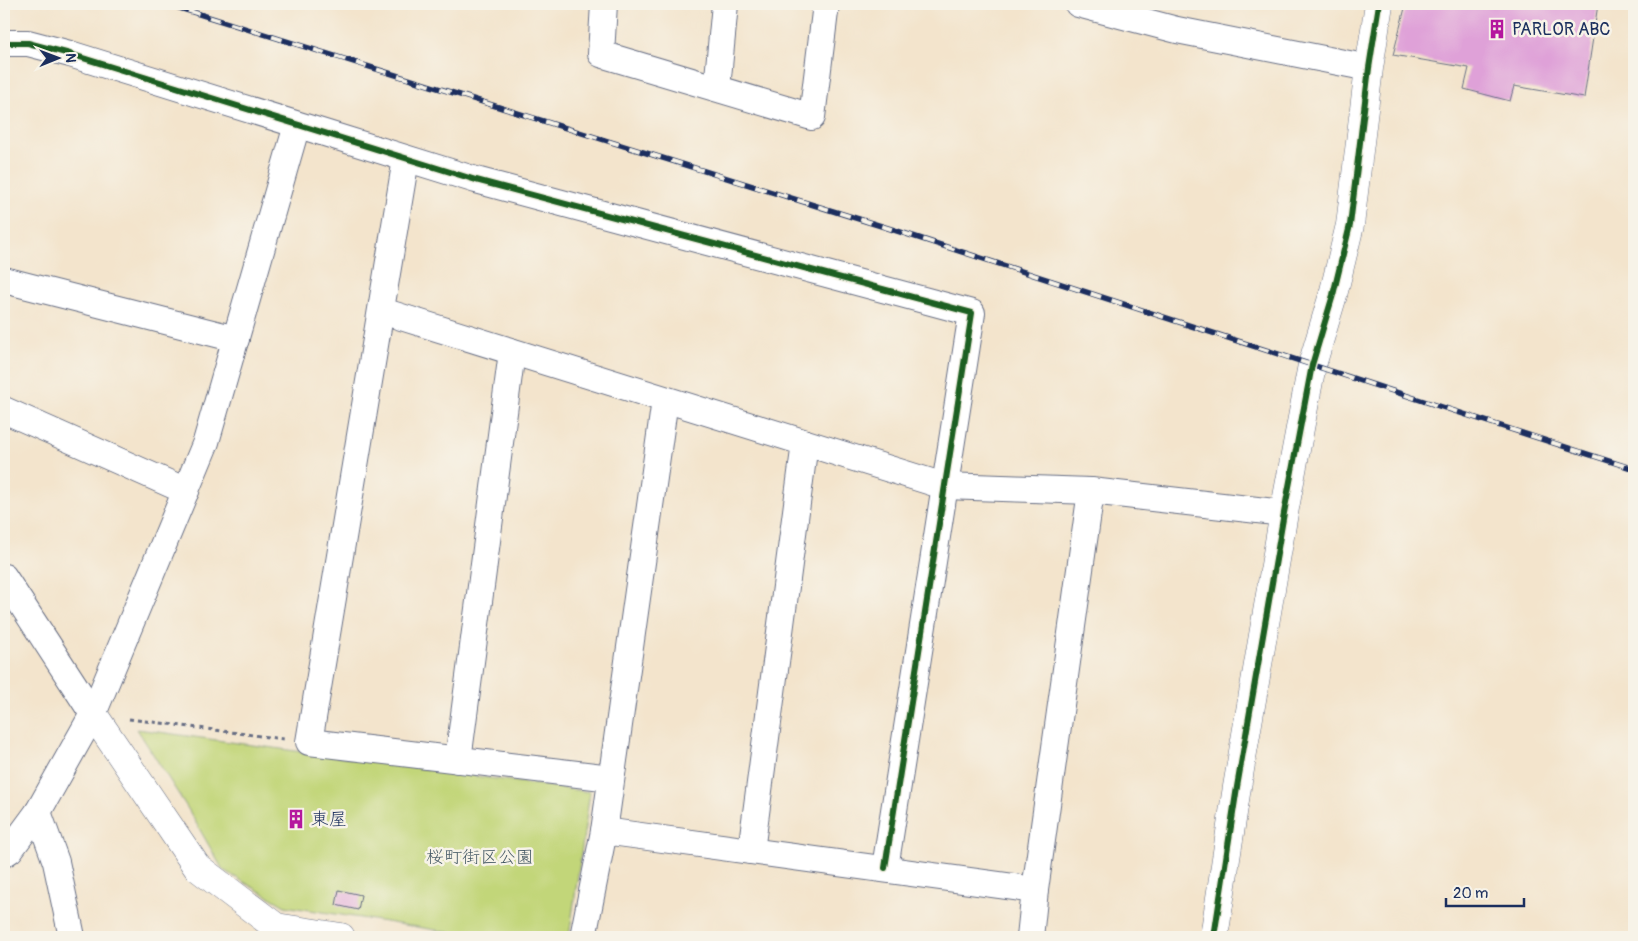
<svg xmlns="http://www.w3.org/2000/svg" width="1638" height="941" font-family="Pangolin,'Klee One',sans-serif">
	<rect width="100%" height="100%" fill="#f7f3e8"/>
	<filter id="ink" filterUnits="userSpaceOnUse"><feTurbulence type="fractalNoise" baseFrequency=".02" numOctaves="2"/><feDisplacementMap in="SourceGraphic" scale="10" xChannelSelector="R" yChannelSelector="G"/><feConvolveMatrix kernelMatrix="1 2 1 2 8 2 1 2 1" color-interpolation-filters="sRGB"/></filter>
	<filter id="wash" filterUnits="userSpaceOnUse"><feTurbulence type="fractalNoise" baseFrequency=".0096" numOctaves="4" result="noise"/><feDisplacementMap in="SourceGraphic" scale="20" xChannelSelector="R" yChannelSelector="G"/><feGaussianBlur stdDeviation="1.12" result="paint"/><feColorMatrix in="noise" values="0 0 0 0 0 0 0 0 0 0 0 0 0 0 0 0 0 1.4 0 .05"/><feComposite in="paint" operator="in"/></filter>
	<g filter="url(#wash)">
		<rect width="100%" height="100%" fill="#f3e4cc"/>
		<path fill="#c2d679" stroke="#6e826c" d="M137,729L590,792L569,937H480L285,906L223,870L188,809Z"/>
		<g id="blocks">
			<g fill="#dfa1d8">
				<path d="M1406,4H1598L1584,98L1514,86L1510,101L1464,89L1469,68L1393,55Z"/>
				<path d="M292,813L302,814L301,825L291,824Z"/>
				<path d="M339,890L361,895L358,910L336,905Z"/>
			</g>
		</g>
	</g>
	<g filter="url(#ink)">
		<use href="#blocks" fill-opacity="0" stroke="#676e84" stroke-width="1"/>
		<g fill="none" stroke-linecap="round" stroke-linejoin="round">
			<defs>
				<g id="minor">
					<path d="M604,4L601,54L812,117L826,4"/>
					<path d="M1078,4L1177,30L1369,68"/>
					<path d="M4,43H28L70,54L476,180L972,313L885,868"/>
					<path d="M717,88L725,4"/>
					<path d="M406,159L309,742L611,778"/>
					<path d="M4,280L236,339"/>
					<path d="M382,311L944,486L1091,491L1284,513"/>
					<path d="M4,410L186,491"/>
					<path d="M4,577L93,714"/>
					<path d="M458,760L512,352"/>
					<path d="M38,812L56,862L72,937"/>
					<path d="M604,831L1035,890"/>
					<path d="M751,851L805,443"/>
					<path d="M4,854L10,850L38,812L93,714L206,442L297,125"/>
					<path d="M583,937L604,831L665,400"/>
					<path d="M1030,937L1035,890L1091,491"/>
				</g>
				<g id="tertiary">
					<path d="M93,714L197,867L276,927L341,937"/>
					<path d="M1214,937L1237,787L1284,513L1312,365L1333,295L1350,225L1369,68L1379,4"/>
				</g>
			</defs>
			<use href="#minor" stroke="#676e84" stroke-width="28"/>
			<use href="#tertiary" stroke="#676e84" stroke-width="29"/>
			<path stroke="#676e84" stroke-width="3" stroke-dasharray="4 4" stroke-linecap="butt" d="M129,719L284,739"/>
			<use href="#minor" stroke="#fff" stroke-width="26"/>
			<use href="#tertiary" stroke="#fff" stroke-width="28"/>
			<defs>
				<path id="rail" d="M167,4L891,229L1634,469"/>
			</defs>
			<use href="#rail" stroke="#1b2f5e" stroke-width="5.5"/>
			<use href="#rail" stroke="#f7f3e8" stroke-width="4" stroke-dasharray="11" stroke-linecap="butt"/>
			<defs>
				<g id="cycleway">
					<path d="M4,43H28L70,54L476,180L972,313L885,868"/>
					<path d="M1214,937L1237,787L1284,513L1312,365L1333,295L1350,225L1369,68L1379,4"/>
				</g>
			</defs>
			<use href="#cycleway" stroke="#f7f3e8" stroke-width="9"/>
			<use href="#cycleway" stroke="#1b5e20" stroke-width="6"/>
		</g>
	</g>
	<defs>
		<symbol id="building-bare" viewBox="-9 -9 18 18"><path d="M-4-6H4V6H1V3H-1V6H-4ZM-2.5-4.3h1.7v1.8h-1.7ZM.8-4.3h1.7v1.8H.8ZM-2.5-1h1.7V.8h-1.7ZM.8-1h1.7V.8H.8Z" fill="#b5179e" stroke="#f7f3e8" stroke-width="2.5" paint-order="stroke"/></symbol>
	</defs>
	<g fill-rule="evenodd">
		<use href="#building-bare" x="1483" y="15" width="28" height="28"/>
		<use href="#building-bare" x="282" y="805" width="28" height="28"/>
	</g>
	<g text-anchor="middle" stroke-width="5" stroke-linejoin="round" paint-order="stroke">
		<g font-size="18" fill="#1b2f5e" stroke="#f7f3e8" text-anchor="start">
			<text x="1512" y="35">PARLOR ABC</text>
			<text x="311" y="825">東屋</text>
		</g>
		<g font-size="18" fill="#455965" stroke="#f7f3e8">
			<text x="480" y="863">桜町街区公園</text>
		</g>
	</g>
	<rect width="1638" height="941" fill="none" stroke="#f7f3e8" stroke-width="20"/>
	<g transform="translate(58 58) rotate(89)" stroke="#f7f3e8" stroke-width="4" paint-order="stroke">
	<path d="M0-4L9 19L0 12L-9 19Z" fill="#1b2f5e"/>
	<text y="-8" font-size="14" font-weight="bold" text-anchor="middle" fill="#1b2f5e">N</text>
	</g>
	<path d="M1446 898v8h78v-8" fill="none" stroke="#1b2f5e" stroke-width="2.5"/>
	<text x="1453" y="898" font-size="15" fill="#1b2f5e" stroke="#f7f3e8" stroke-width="4" paint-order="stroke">20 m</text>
</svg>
